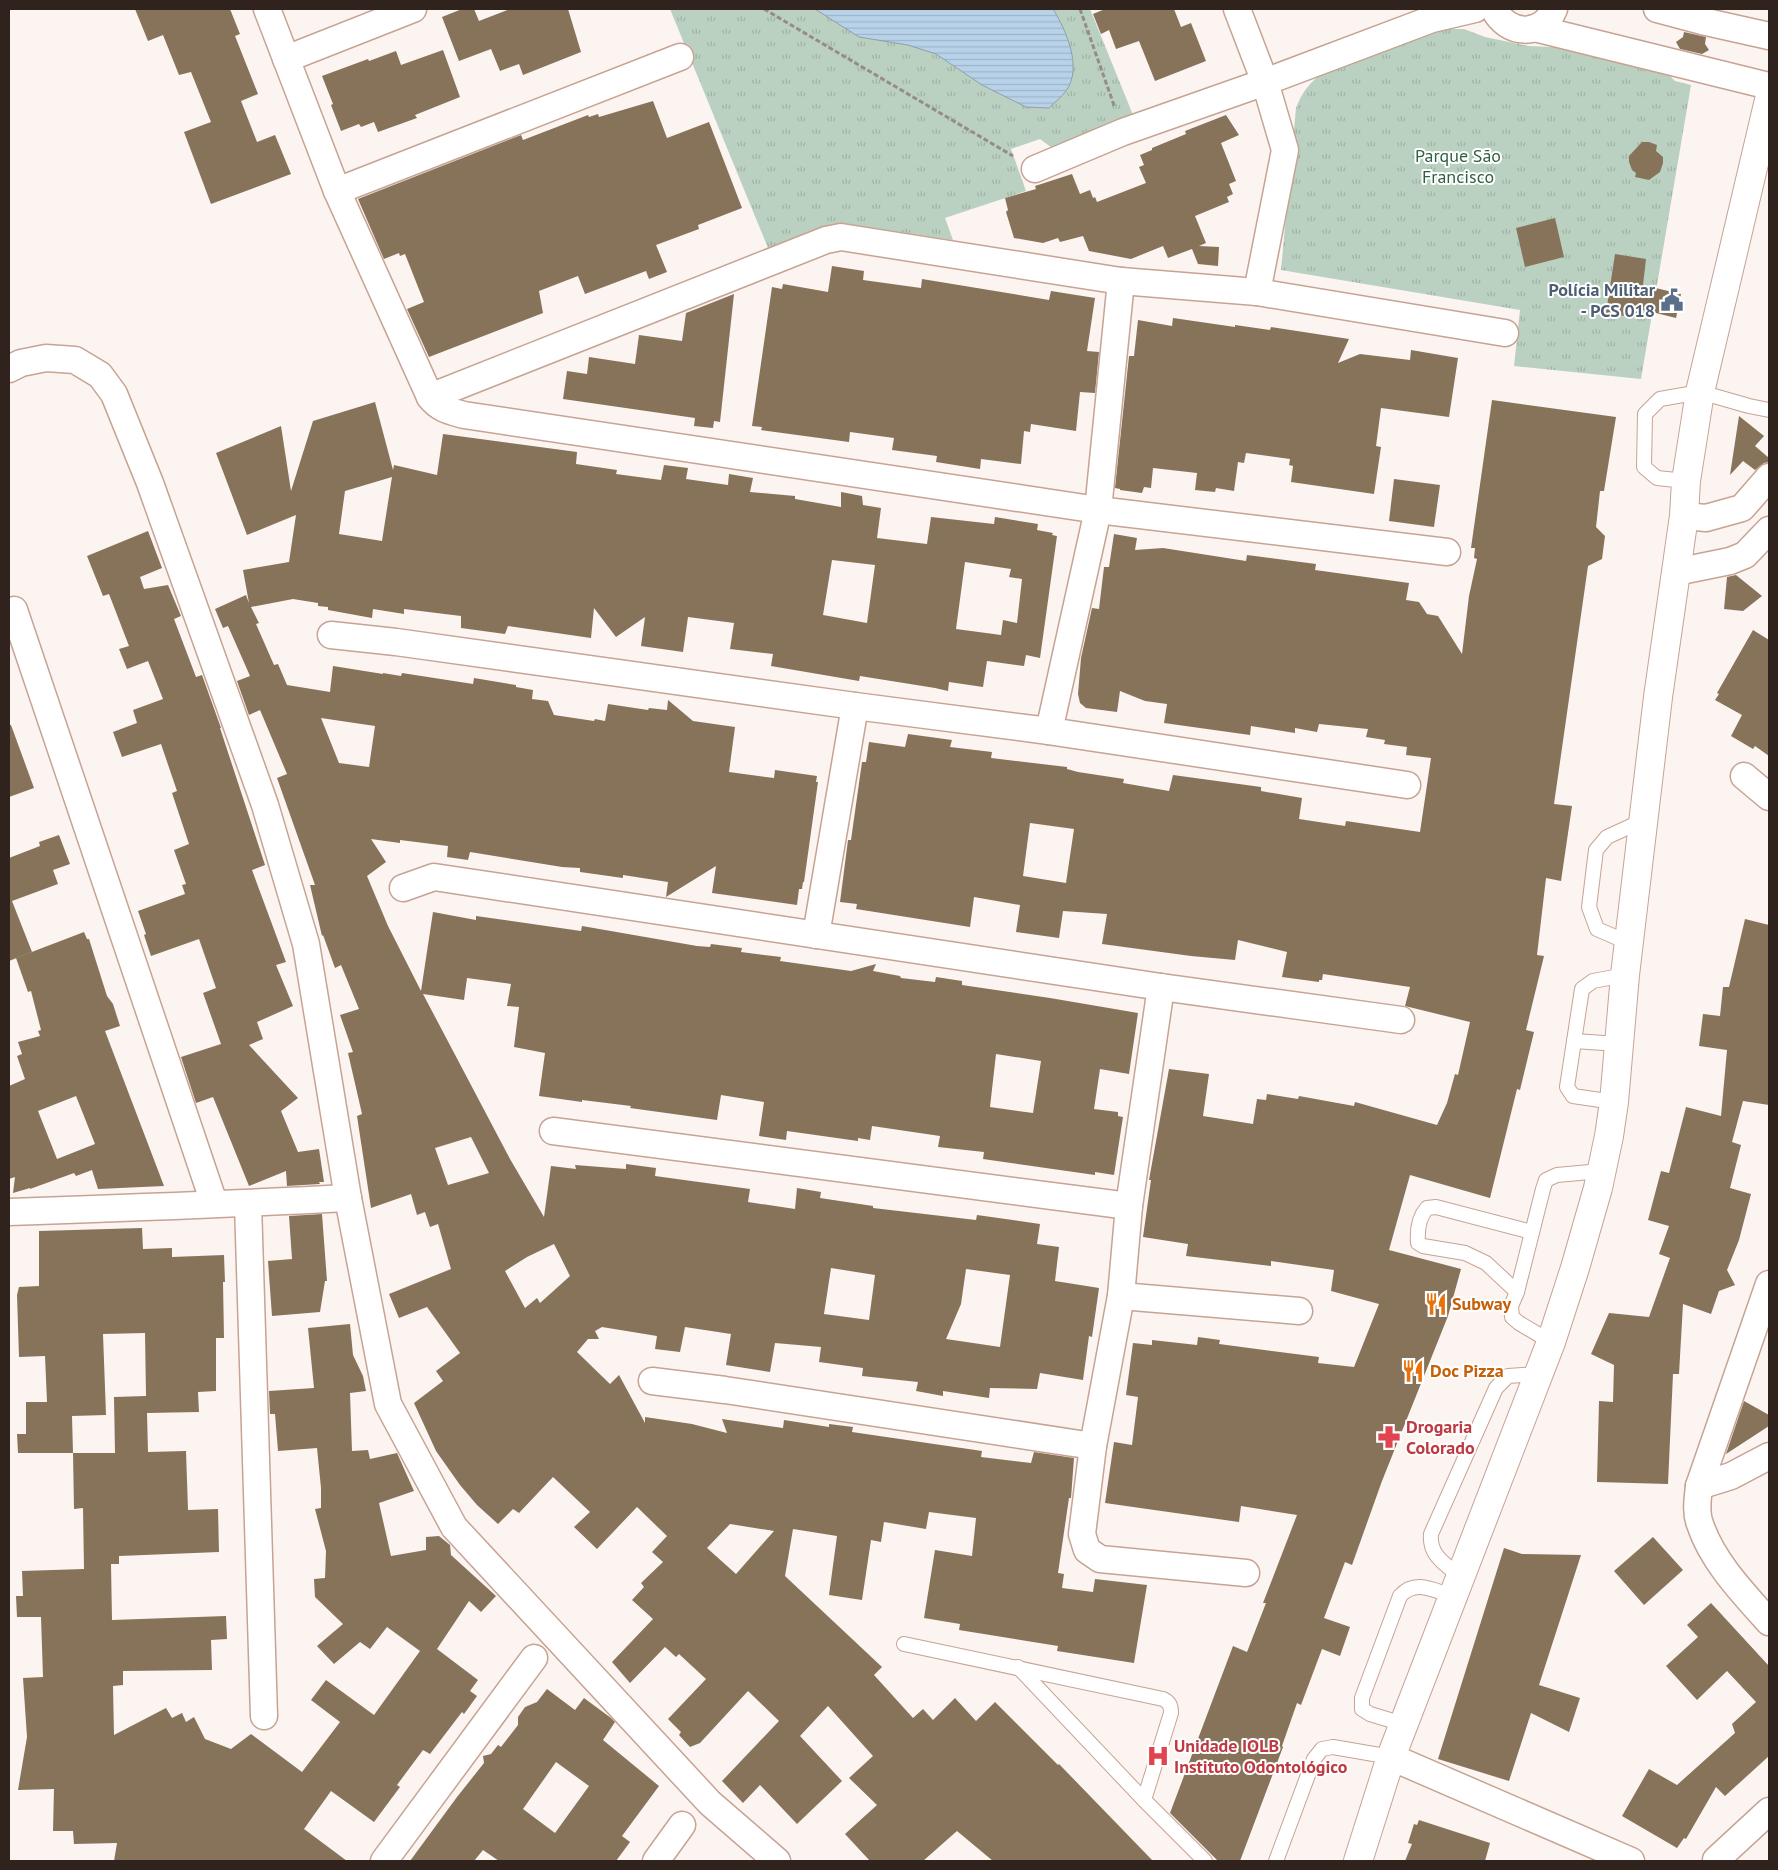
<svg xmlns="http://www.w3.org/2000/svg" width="1778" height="1870" font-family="'PT Sans',sans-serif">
	<defs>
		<pattern id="park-tufts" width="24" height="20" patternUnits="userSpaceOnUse" patternTransform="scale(1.25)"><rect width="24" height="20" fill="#bad1c1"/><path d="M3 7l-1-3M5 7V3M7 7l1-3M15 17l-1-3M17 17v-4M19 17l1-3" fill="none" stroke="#a0b3a5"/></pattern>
		<pattern id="water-rules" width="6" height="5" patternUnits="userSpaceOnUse" patternTransform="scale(1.25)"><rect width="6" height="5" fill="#b8d2ea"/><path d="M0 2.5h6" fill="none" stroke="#9eb4c8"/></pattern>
	</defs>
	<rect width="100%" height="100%" fill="#fcf4f1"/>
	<g fill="url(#park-tufts)">
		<path d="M670,9H1090L1133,115L1052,148L1040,139L1011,149L1026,191L945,218L953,240L842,223L768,248Z"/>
		<path d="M1446,29H1464L1485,37L1529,46L1573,48L1664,70L1675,81L1691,85L1641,379L1514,366L1520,310L1281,270L1296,108C1302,92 1310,82 1324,72L1426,33Z"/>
	</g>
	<path fill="url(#water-rules)" stroke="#8f9eac" d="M815,9H1053C1066,30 1083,68 1066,91C1062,97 1055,102 1049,108L1026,107L982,85L936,54L908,45L859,37Z"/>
	<g fill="#86735a" fill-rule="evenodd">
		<path d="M135,9H230L240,34L235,36L258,94L241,101L257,142L275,135L291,174L211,204L184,132L211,122L191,72L179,75L163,35L148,41Z"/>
		<path d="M462,9H474L479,21L510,9H568L581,52L523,75L519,64L500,71L491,49L459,61L442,17Z"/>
		<path d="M1105,9H1174L1181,27L1191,23L1206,61L1155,81L1139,41L1116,49L1109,30L1101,34L1093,14Z"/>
		<path d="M1684,32L1706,37L1705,44L1709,50L1702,54L1680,49L1676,42L1683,37Z"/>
		<path d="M443,50L460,97L415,115L417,118L378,132L374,122L361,127L359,124L341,131L331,105L333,104L322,76L368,59L369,61L396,51L401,65Z"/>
		<path d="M653,101L667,138L709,122L742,208L698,225L699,229L656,245L667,272L649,279L646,271L585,294L578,276L539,291L543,313L429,357L407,309L424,302L405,254L400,256L399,253L384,259L358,199L521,135L523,140L588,115L589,117L598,114L599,117Z"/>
		<path d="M1226,115L1239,135L1221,143L1236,181L1229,184L1233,194L1227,197L1229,202L1195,216L1206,243L1199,246L1219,247L1218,266L1198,264L1192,249L1168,258L1163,246L1131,259L1089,251L1083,236L1060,242L1058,238L1043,243L1014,238L1006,212L1008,210L1005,198L1036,189L1035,186L1072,174L1080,194L1090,190L1093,198L1095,197L1097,202L1146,183L1139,167L1144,165L1140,155L1152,150V148L1186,134L1185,131Z"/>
		<path d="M1642,142H1649L1657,145L1656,151L1663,157V163L1660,172L1649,180L1635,177L1636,173L1632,170L1629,162V156Z"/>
		<path d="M1555,218L1564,257L1525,267L1516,228Z"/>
		<path d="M1615,254L1646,259L1643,285L1681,294L1676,318L1640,309L1639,318L1606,313Z"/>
		<path d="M832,266L864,271L863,280L921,288L922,279L1049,300L1051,291L1095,298L1087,351L1099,352L1095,393L1080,392L1076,431L1031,424L1030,432L1024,431L1021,464L981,459L980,469L936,462L937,456L892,450L894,438L850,432L849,442L761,430L762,427L752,426L772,287L782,289L783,284L828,292Z"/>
		<path d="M734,294L720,422L714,421L713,428L694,426L695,418L563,399L567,371L587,374L589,357L635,364L639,335L682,341L686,313Z"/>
		<path d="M1173,318L1235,327V325L1270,330L1271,327L1349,339L1338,363L1360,354L1410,360L1411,350L1458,358L1449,417L1381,408L1376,446L1381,447L1374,494L1291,482L1293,466L1289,465L1290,459L1246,453L1244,463L1238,462L1234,491L1216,488L1215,492L1195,490L1197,473L1153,468L1151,488L1144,487L1142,493L1120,490V489L1115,488L1129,356H1134L1138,320L1172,326Z"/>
		<path d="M1492,400L1616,417L1604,491H1600L1596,527L1605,536L1602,559L1588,566L1554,804L1572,806L1561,881L1546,878L1537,955L1544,956L1526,1030L1534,1032L1520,1090L1517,1089L1490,1198L1410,1175L1389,1250L1461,1269L1448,1316L1382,1481L1352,1565L1345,1562L1324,1618L1350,1627L1340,1656L1322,1649L1301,1705L1297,1703L1282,1746L1283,1747L1240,1861H1218L1170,1813L1233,1646L1247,1652L1266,1603H1263L1297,1515L1241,1506L1239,1522L1105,1503L1114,1442L1132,1445L1138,1397L1126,1395L1133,1343L1152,1345V1340L1197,1345L1198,1337L1220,1340L1219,1344L1319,1357L1318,1363L1354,1367L1379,1304L1331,1291L1334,1270L1271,1261V1266L1186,1256L1188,1244L1143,1237L1151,1180H1149L1169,1069L1209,1074L1203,1116L1253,1124L1257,1099L1266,1100L1267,1094L1298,1099L1299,1096L1354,1106L1355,1102L1437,1125L1447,1103L1455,1074L1458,1075L1470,1022L1405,1006L1410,987L1323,974L1322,980H1319V982L1282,977L1287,952L1238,940L1235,960L1191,956L1102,944L1107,914L1063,911L1059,938L1016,932L1020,905L974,897L970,927L856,909L857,904L840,902L848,840H851L862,762H866L869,742L905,747L908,734L952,740L950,747L992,752L991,758L1067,767V769L1078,772L1124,779L1123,783L1169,791L1173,775L1261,787V791L1302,798L1299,819L1345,826L1346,821L1420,832L1431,758L1406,755L1407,747L1384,744L1385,740L1366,737L1368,729L1319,724L1317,732L1295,728V733L1251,726L1250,735L1164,723L1167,704L1145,701L1120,691L1117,712L1086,708L1080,703L1078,694L1081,658L1092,608L1099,609L1104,567H1109L1114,534L1137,538L1135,550L1163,548L1246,561L1247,555L1316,564L1315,570L1409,583L1406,600L1419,602L1427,614L1438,616L1462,654L1469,596L1477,559L1474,558L1475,548H1471ZM1030,823L1074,829L1066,883L1023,876Z"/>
		<path d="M375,402L393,470L394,465L437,475L443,434L577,452L576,464L617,470L616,474L661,480L664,465L688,468L686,479L728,485L729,474L753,478L750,492L795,496V499L841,507V492L862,496L863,505L881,508L877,538L927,544L931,517L994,524L995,517L1038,524L1037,530L1053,533L1052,535L1057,536L1040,658L1026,655L1024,666L987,661L983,687L949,682L948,691L935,688L860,676L859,681L771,666L773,654L730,649L734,623L688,617L683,652L641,646L645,617L616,637L594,608L591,638L508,626L505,634L461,628V616L404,609V614L373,609L372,618L328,610V607L318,606V603L293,599L251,607L259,623L256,624L274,665L278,664L287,685L330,692L333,666L383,674V673L401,676L402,673L473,684L474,678L516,685V687L533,690L532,699L548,701L554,715L594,721L595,719L605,721L608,704L648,710L649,708L667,710L668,700L693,721L735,727L729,772L774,778L775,770L817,776L816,782H818L804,882H803L802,889H799L797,905L712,893L716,866L666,897L668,882L623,875V878L580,872V868L562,867L470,852L468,860L447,857L448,846L400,840V843L371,839L386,862L367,876L388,926L421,991L433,912L476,920V916L581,931L582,926L697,946L710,947L711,944L742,948L741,952L781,957L780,961L851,971L876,964L873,971L900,976L901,978L935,982L936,977L962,981V985L1050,998L1138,1013L1129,1074L1100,1069L1094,1109L1118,1112V1116L1123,1117L1114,1175L1095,1172V1175L983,1159L984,1152L938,1147L940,1136L872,1126L870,1140L858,1138V1141L787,1131L786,1140L759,1136L764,1102L721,1095L717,1120L630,1108L631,1106L582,1100V1102L539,1096L545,1053L514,1047L519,1007L507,1006L511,984L467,978L464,1000L423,994L510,1159L544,1217L551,1166L576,1169L575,1165L626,1169V1164L656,1168L655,1176L750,1189L748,1202L795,1209L797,1188L821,1192L820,1198L873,1206V1208L976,1220L977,1215L1040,1224L1037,1244L1059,1247L1055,1281L1099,1288L1092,1337L1089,1336L1083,1380L1040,1373L1037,1389L990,1388L989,1398L943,1391V1396L916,1391L918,1382L862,1376L863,1368L819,1362L821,1347L775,1343L770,1372L726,1365L731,1334L685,1327L680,1352L655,1349L657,1336L602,1327L595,1331L599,1339H588L577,1352L610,1384L619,1375L645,1423V1417L692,1424L727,1433L722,1419L783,1428L784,1420L829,1427V1424L853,1427L852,1432L982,1451L981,1457L1031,1463L1034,1452L1074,1458L1071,1498H1069L1058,1573L1064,1574L1062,1588L1093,1592L1095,1579L1147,1585L1134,1663L1057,1651L1058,1646L959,1630L960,1624L924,1618L935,1550L972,1556L976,1518L929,1512L926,1529L884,1522L881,1542L871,1540L862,1600L829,1595L837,1536L793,1529L785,1576L882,1667L874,1675L913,1718L923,1709L933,1720L955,1698L976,1721L995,1702L1058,1765L1059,1764L1153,1861H993L957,1831L923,1861H870L845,1834L877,1805L849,1778L873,1756L828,1706L800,1736L842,1781L797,1824L760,1785L743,1803L722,1781L779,1721L748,1691L700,1743L690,1747L679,1735L681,1732L668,1719L706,1679L679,1654L676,1657L665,1647L630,1683L612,1662L653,1619L632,1600L644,1587L641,1583L663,1562L652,1552L667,1536L637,1507L597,1549L574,1527L590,1512L553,1477L519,1513L513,1509L498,1524L477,1505L460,1485L436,1451L414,1403L443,1381L436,1371L460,1353L427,1307L399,1318L389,1294L451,1269L438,1224L430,1227L425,1212L417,1215L411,1194L371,1208L357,1116L362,1114L348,1053L353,1052L340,1015L359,1009L341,965L335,968L323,935L322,936L310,885H315L277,778L287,774L260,710L249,715L237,681L250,676L228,626L223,628L215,609L246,595L249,603L243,570L289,562L296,515L247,535L216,453L281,426L291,491L313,421ZM392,477L382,541L339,534L345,491ZM832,560L875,565L867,623L823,615ZM965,562L1011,569L1009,577L1022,579L1017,623L1003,620L1001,635L956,629ZM321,718L375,726L369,767L339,763ZM996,1054L1041,1061L1033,1113L990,1107ZM471,1137L489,1173L448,1185L435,1148ZM554,1244L570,1276L540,1303L537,1298L525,1308L505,1271L527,1257ZM831,1268L875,1275L869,1320L824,1314ZM966,1269L1010,1275L1000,1347L946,1339L961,1304ZM730,1524L774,1531L736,1574L707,1548Z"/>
		<path d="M1739,416L1764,436L1755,446L1769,458V462L1764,463L1755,470L1743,461L1730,475Z"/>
		<path d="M1394,479L1440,485L1434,527L1389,521Z"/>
		<path d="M148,531L162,568L140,577L144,589L168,585L181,616L174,619L196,677L202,675L221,728H220L265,865L252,870L286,962L276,965L293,1006L257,1022L263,1039L249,1045L298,1098L281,1111L298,1152L319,1149L324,1182H319L320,1184L287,1186L286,1171L249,1186L213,1097L196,1103L181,1057L221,1044L203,993L216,988L199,939L151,956L144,935L146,934L138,911L185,894L182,885L186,884L174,850L189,844L172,793L177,791L161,744L122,757L113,732L137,723L133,710L163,699L148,661L127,669L119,649L129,646L109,594L103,596L87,556Z"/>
		<path d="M1736,575L1762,596L1743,611L1724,609L1727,577Z"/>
		<path d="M1753,630L1769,640V756L1755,746L1753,749L1731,736L1742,715L1715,700L1719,694L1717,693Z"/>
		<path d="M9,725H11L34,788L9,797Z"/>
		<path d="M59,835L70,864L53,870L58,884L12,901L32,952L9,961V858L40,846L39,842Z"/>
		<path d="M1745,919L1769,925V1105L1743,1101L1732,1142L1741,1145L1730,1188L1751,1194L1739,1240L1727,1270L1735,1285L1719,1291L1711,1314L1683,1304L1679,1374H1673L1668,1484L1597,1482L1599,1401L1613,1402L1614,1365L1591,1354L1609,1313L1649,1317L1670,1258L1659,1254L1669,1226L1648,1220L1661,1171L1669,1173L1686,1107L1721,1116L1727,1050L1699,1046L1703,1014L1720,1016L1723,987H1729Z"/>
		<path d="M84,932L87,939H89L107,996L113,1004L120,1026L105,1031L164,1186L98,1189L92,1170L76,1176L74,1173L30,1189V1188L13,1193L15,1177L9,1179V1086L25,1079L17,1056L22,1054L18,1042L40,1036L38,1031L41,1030L31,991L28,992L16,958ZM76,1096L95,1144L57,1159L38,1111Z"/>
		<path d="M322,1214L327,1281H325L320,1312L272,1316L268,1261L292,1259L289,1216Z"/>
		<path d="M142,1228L143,1249L172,1248V1257L224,1255L225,1282H223L224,1338H216V1391L198,1392L199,1412L147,1413L148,1452L186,1451L188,1510L218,1509L219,1552L119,1556V1564H111L112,1620L226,1616L227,1639L211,1640L212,1670L123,1671V1685L113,1686L114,1735L166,1708L172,1718L182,1713L186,1722L194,1717L205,1739L231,1749L251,1734L302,1772L340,1722L311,1700L326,1680L374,1715L420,1651L387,1627L370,1649L360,1642L334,1664L317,1646L343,1624L315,1597L314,1579L325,1578L326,1551L315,1509L321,1508V1488L317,1448L278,1451L275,1414H270L269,1391L314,1388L308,1328L350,1324L353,1355L363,1376L366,1391L350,1393L352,1451L368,1450L370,1459L397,1453L414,1491L379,1503L391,1556L426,1550V1537L439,1536L450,1545L451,1555L496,1596L481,1612L469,1601L437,1649L478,1680L470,1691L477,1696L464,1714L462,1712L430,1754L423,1750L397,1785L400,1787L374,1822L331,1791L304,1829L347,1861H114L117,1843L74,1844L73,1831H53L54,1789L18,1790L27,1737L23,1678L43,1677L41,1617H17L16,1596H23L22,1571L84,1569L83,1508L74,1509L73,1453H115L114,1397L146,1396L145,1333L103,1334L106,1415L72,1416L73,1453H18L17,1434H26V1402H47L45,1356L19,1357L17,1295L19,1287L39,1286V1231Z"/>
		<path d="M1744,1401L1769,1415V1426L1726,1454Z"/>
		<path d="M1653,1537L1683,1570L1644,1605L1614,1571Z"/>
		<path d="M1504,1548L1522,1554L1581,1555L1539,1685L1580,1698L1569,1732L1531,1713L1509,1781L1438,1759Z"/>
		<path d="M1711,1603L1769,1666V1756L1725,1796L1716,1787L1686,1839L1684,1838L1677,1848L1622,1816L1649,1769L1677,1785L1735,1733L1732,1724L1756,1702L1727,1671L1697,1700L1666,1666L1698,1637L1687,1625Z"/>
		<path d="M547,1689L575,1710L584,1698L611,1718L615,1722L603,1740L659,1786L622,1836L630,1842L616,1861H499L483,1850L474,1861H410L457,1797L484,1763L483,1756L491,1754L498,1745L501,1747L518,1725V1717L525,1707L537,1702ZM556,1762L589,1786L555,1833L523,1809Z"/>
		<path d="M1419,1820L1490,1843L1485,1861H1405L1412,1844L1408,1843L1414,1824L1417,1825Z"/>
	</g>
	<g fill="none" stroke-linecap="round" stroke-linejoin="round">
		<defs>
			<g id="lane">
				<path d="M1686,481L1657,478L1644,467L1645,414L1660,399L1700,392L1749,406L1769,410"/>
				<path d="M1629,943L1597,929L1589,907L1596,850L1607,837L1644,820"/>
				<path d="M1574,1041L1619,1044"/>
				<path d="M1614,1102L1573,1096L1567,1087L1582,989L1593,981L1625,975"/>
				<path d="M1517,1292L1486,1263L1465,1253L1423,1246L1418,1243C1417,1230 1419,1217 1427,1208L1436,1207L1532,1232"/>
				<path d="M1551,1342L1519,1323L1512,1317L1511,1306L1517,1292L1543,1189L1546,1180L1557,1175L1601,1171"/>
				<path d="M1460,1577C1445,1563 1429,1556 1431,1534L1496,1388L1508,1376L1539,1374"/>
				<path d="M904,1644L1163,1699C1169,1702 1171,1705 1171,1713L1144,1800"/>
				<path d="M1018,1667L1144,1800L1205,1861"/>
				<path d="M1403,1724L1370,1714L1362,1709V1698L1400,1596C1415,1579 1433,1590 1452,1596"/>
				<path d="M1276,1861L1314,1759L1322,1749L1333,1747L1391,1757"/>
			</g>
			<g id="street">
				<path d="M267,9L337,191L430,397C439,409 450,411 464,415L1098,510L1447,552"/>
				<path d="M1237,9L1265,82L1285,150L1257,292"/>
				<path d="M1494,9C1507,35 1542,38 1554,9"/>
				<path d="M1657,9L1702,21L1769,36"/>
				<path d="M1534,28L1769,86"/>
				<path d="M286,59L413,9"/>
				<path d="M1035,169L1123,132L1265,82L1432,19L1475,9"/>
				<path d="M337,191L680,57"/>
				<path d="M9,369L21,363L46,358L75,360L100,375L114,394L150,483L265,805L306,944L348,1198L388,1404L454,1527L710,1803L777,1861"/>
				<path d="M430,397L826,240L841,237L1121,281L1257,292L1505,333"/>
				<path d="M1684,516L1706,518L1742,508L1769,477"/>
				<path d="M1676,572L1730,561L1745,555L1769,530"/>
				<path d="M14,610L214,1203"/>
				<path d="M331,635L396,642L855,706L1049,731L1407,785"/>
				<path d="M1049,731L1098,510L1121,281"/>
				<path d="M1744,776L1769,797"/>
				<path d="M403,888L434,877L1161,987L1401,1020"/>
				<path d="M816,935L855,706"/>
				<path d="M1161,987L1129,1206L1121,1296L1093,1446L1082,1534L1087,1550L1100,1559L1246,1573"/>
				<path d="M553,1131L1129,1206"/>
				<path d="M248,1204L264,1716"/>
				<path d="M9,1212C122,1208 235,1204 348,1198"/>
				<path d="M1769,1284L1699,1486C1698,1498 1695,1511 1700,1524C1712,1561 1743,1593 1769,1622"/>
				<path d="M1121,1296L1299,1311"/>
				<path d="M652,1381L725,1390L1093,1446"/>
				<path d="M1699,1486L1731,1476L1769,1456"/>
				<path d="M1391,1757L1631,1861"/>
				<path d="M1716,1860L1769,1811"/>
				<path d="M384,1861L534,1658"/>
				<path d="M656,1861L682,1825"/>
			</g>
			<path id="secondary" d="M1358,1861L1391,1757L1551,1342L1575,1268L1598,1188L1609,1136L1614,1102L1625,975L1658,697L1684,516L1686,481L1700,392L1769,100"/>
		</defs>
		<use href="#lane" stroke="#c7a393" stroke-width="16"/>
		<use href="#street" stroke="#c7a393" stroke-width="29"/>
		<use href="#secondary" stroke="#c7a393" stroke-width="30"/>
		<g stroke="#968b87" stroke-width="3" stroke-dasharray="5 2.5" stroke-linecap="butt">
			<path d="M764,9L1013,156"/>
			<path d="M1080,9L1115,108"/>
		</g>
		<use href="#lane" stroke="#fff" stroke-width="14"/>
		<use href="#street" stroke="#fff" stroke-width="26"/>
		<use href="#secondary" stroke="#fff" stroke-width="28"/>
	</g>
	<defs>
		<symbol id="civic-bare" viewBox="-9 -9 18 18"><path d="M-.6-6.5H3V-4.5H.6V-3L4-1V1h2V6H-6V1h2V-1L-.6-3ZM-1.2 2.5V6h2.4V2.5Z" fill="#5c6f8a" stroke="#fff" stroke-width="2.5" paint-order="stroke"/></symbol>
		<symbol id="restaurant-bare" viewBox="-9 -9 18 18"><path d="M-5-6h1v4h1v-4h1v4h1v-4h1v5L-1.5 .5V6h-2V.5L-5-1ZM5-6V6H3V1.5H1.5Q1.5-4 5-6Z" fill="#e8710a" stroke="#fff" stroke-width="2.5" paint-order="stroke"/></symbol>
		<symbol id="pharmacy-bare" viewBox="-9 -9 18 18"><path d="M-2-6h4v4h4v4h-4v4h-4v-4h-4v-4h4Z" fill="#e0444e" stroke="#fff" stroke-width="2.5" paint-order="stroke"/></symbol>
		<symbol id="hospital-bare" viewBox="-9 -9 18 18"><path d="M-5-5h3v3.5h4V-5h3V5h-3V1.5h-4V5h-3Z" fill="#e0444e" stroke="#fff" stroke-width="2.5" paint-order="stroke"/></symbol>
	</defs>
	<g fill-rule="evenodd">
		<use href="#civic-bare" x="1656" y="284" width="32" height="32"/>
		<use href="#restaurant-bare" x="1420" y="1288" width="32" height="32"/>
		<use href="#restaurant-bare" x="1397" y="1355" width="32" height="32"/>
		<use href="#pharmacy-bare" x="1373" y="1421" width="32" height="32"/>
		<use href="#hospital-bare" x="1142" y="1740" width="32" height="32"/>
	</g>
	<g text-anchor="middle" stroke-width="4" stroke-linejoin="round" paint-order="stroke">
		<g font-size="18" fill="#2f6041" stroke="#fff">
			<text x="1458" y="162">Parque São<tspan x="1458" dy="21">Francisco</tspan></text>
		</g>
		<g font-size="18" font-weight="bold" fill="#4e5e75" stroke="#fff" text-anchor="end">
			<text x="1655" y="296">Polícia Militar<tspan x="1655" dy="21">- PCS 018</tspan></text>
		</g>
		<g font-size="18" font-weight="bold" fill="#c56008" stroke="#fff" text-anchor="start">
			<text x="1452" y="1310">Subway</text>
			<text x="1430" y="1377">Doc Pizza</text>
		</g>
		<g font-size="18" font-weight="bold" fill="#be3a42" stroke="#fff" text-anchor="start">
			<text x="1406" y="1433">Drogaria<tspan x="1406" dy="21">Colorado</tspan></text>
			<text x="1174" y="1752">Unidade IOLB<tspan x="1174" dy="21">Instituto Odontológico</tspan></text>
		</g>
	</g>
	<rect width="1778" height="1870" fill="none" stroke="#30231d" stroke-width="20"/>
</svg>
